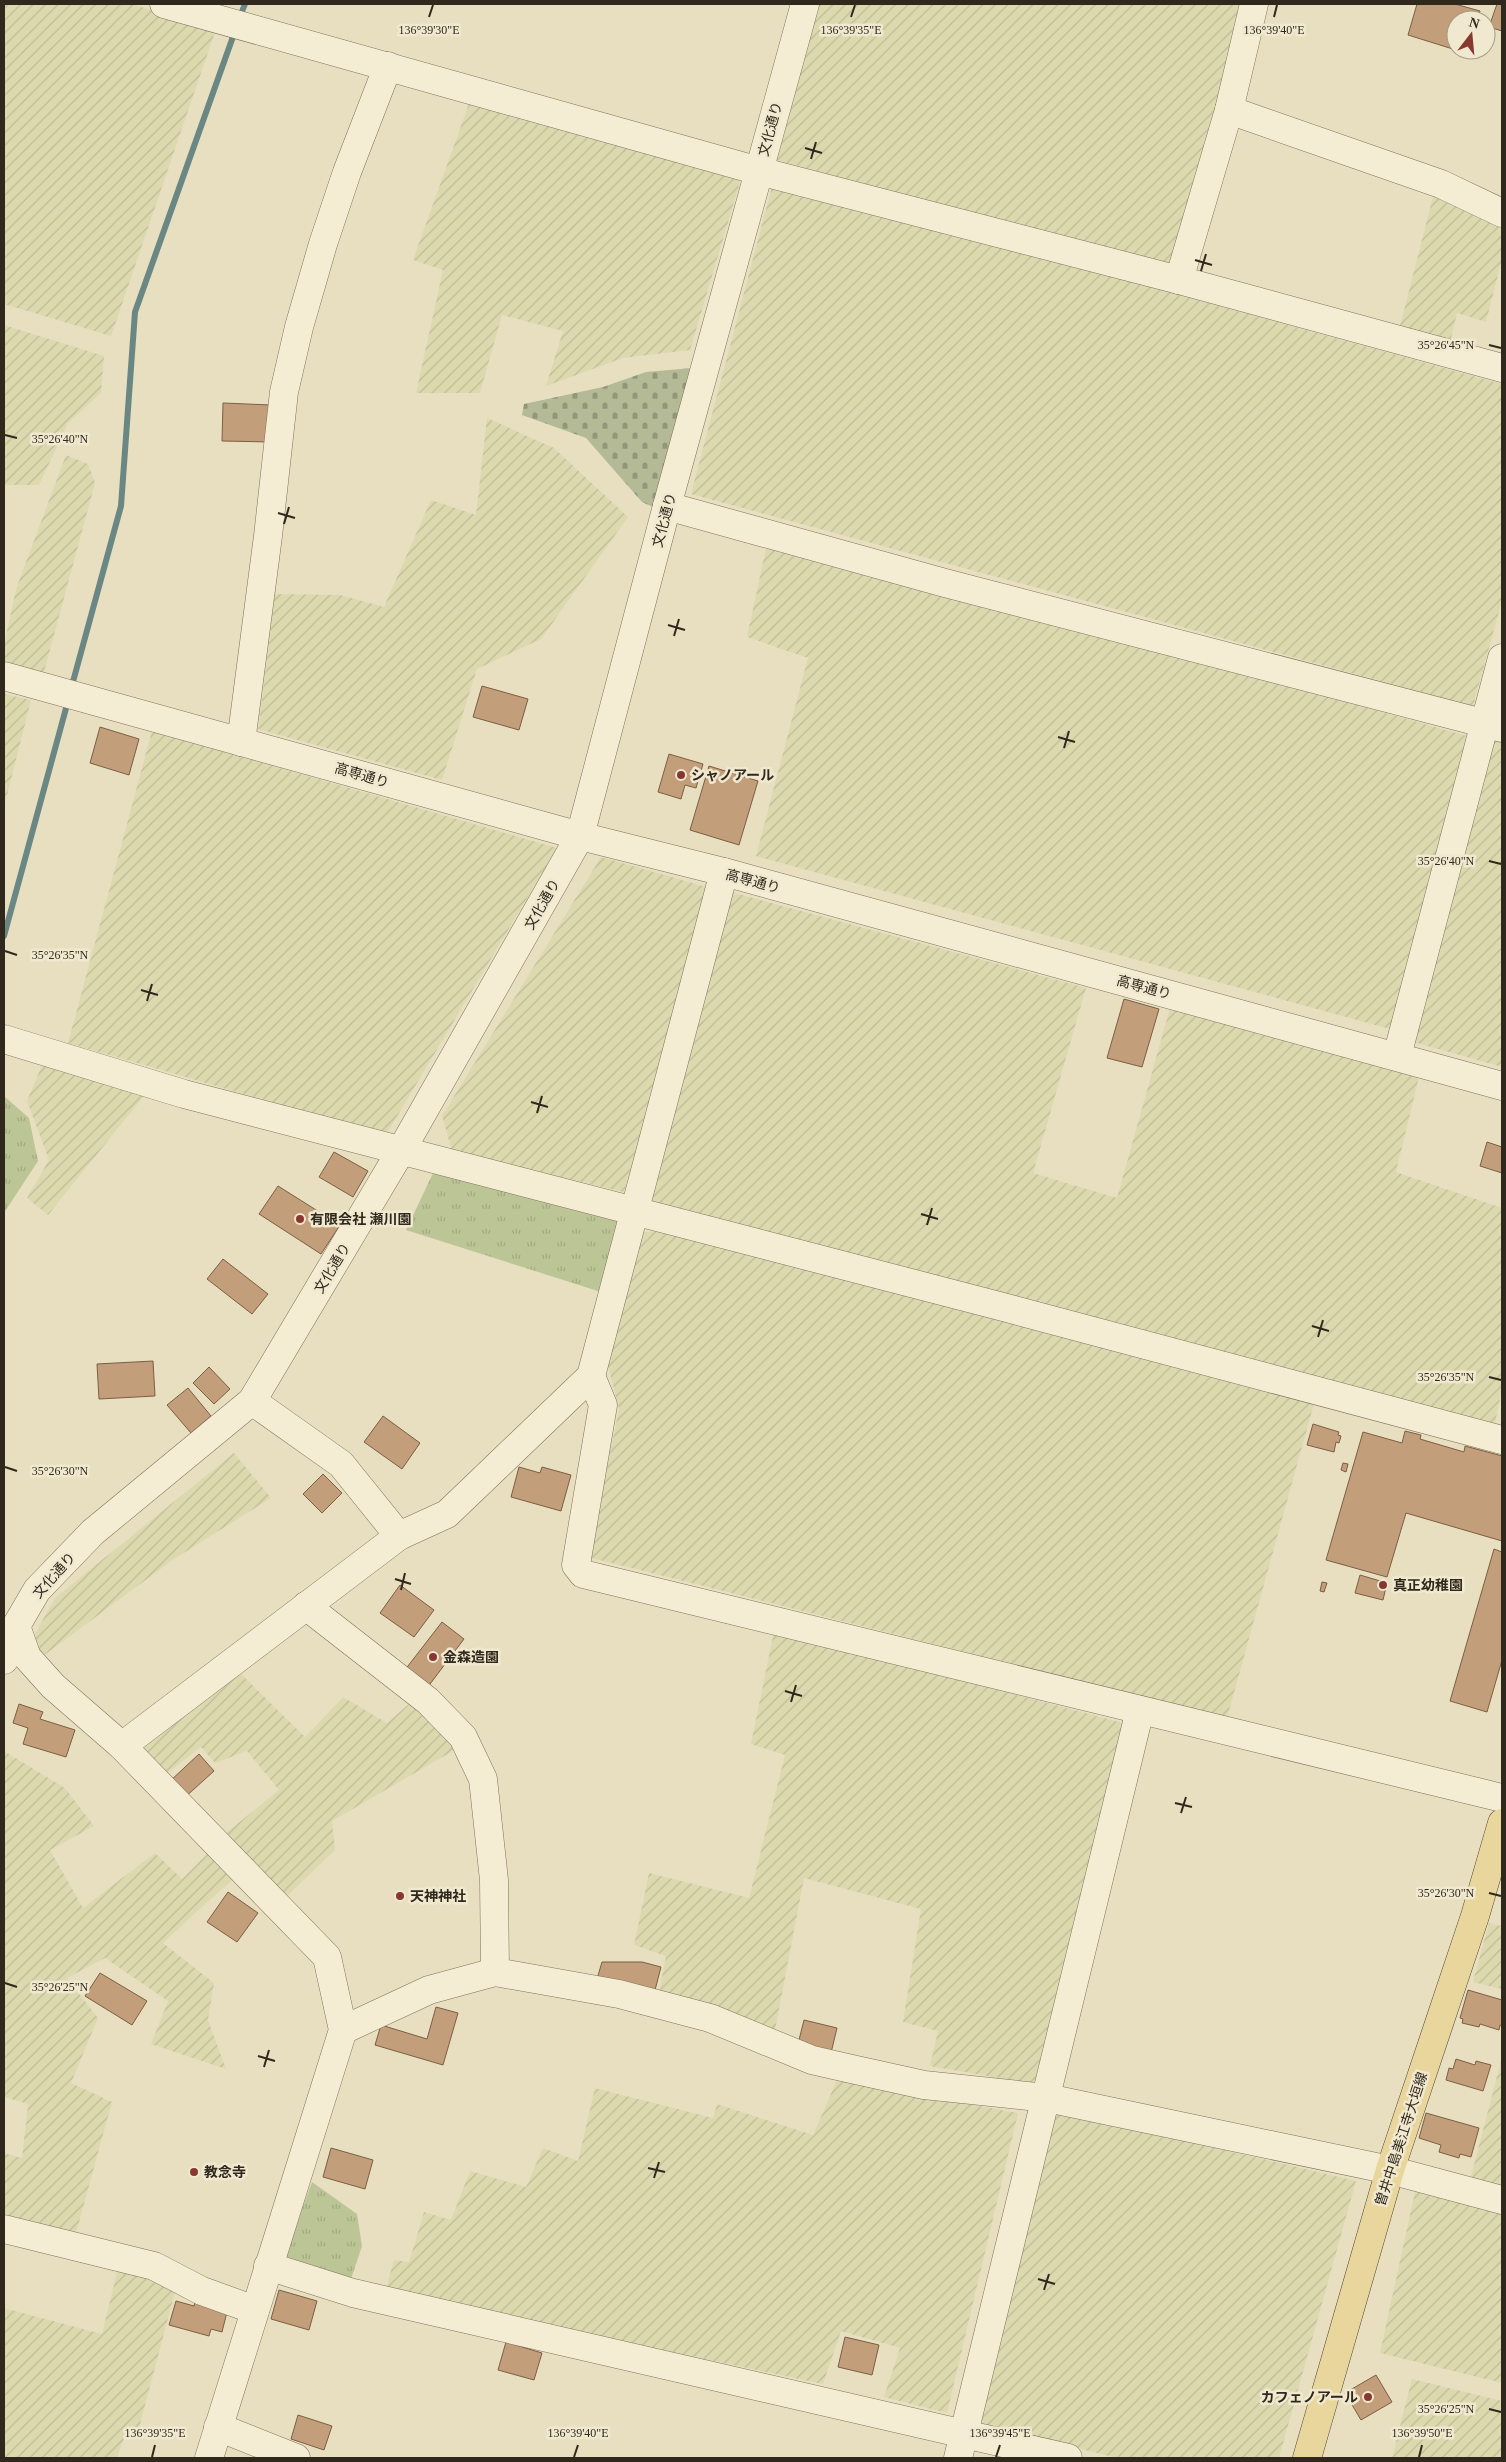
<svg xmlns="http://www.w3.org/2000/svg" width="1506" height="2462" font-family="'Times New Roman','Noto Sans JP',serif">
	<defs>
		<pattern id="farmland-furrows" width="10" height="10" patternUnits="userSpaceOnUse" patternTransform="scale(1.25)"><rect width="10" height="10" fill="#ddd9af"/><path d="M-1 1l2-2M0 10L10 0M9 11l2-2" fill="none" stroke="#beba96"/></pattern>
		<pattern id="grass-tufts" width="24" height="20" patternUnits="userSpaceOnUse" patternTransform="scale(1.25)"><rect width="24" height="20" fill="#bcc596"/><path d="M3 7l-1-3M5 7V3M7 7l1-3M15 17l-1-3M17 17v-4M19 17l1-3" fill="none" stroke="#a2a981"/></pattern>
		<pattern id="cemetery-stones" width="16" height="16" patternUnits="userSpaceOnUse" patternTransform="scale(1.25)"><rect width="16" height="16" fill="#b3ba95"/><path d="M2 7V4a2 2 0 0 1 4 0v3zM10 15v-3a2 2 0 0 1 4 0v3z" fill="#929779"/></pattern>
	</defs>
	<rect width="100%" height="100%" fill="#e8dfc1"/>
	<g fill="url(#farmland-furrows)">
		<path d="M4,4H131L216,29L111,336L4,304Z"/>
		<path d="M819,4H1251L1180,269L777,160Z"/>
		<path d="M471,98L728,169L740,182L690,350L623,358L546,386L563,331L502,315L480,393H416L443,270L413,260Z"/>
		<path d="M773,183L1502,384V601L1473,706L691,494Z"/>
		<path d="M1435,189L1502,228V259L1486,322L1457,313L1450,343L1399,330Z"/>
		<path d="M4,325L104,356L101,393L68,423L39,485H4Z"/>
		<path d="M487,418L554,448L628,517L541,639L477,669L442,780L258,729L275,594L340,595L384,607L431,500L476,515Z"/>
		<path d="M66,455L88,464L95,483L44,672L4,662V645L16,589Z"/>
		<path d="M768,539L1467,736L1390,1029L756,856L808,658L747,637Z"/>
		<path d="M4,694L31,700L4,807Z"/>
		<path d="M152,731L557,848L386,1135L68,1043Z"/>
		<path d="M1495,737L1502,739V1067L1410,1041Z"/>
		<path d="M601,857L710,888L624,1192L452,1151L442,1116Z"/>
		<path d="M731,892L1086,988L1033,1173L1117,1198L1170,1008L1419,1077L1396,1172L1502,1208V1389L1494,1428L649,1203Z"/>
		<path d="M45,1058L148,1091L48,1215L27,1198L49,1160L27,1101Z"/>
		<path d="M662,1231L1315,1400L1227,1718L588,1557L619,1409L607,1362L643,1232Z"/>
		<path d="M234,1453L271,1498L174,1559L43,1656L31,1641L55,1598Z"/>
		<path d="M774,1631L1123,1723L1034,2084L930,2066L938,2031L903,2022L921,1909L804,1878L775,2030L659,1993L666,1956L634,1945L649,1873L749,1898L785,1755L751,1744Z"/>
		<path d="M234,1667L305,1737L343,1697L387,1723L410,1703L458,1748L332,1821L335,1850L286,1897L220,1838L279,1790L247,1751L215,1763L201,1747L161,1778L141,1756L144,1743Z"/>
		<path d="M4,1751L65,1788L94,1826L50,1850L83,1908L155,1853L182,1879L208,1853L236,1876L163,1943L214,1983L208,2020L226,2069L151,2044L168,2001L105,1958L67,1978L98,2018L71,2083L112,2102L76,2233L4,2216V2153L22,2158L28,2104L4,2097Z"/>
		<path d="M1489,1923L1502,1926V1989L1473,1982Z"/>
		<path d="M1502,2057V2188L1470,2180Z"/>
		<path d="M837,2080L1018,2113L947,2413L884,2397L900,2348L841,2331L823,2384L385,2292L394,2260L409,2262L424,2212L451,2220L470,2171L526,2187L543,2148L578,2161L595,2088L713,2118L717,2104L813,2135Z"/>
		<path d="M1057,2111L1356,2181L1279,2458H1117L977,2423L1047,2119Z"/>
		<path d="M1415,2192L1502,2214V2383L1380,2353Z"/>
		<path d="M119,2264L177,2284L138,2432L127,2430L117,2458H4V2308L102,2334Z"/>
		<path d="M1412,2379L1502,2401V2458H1392Z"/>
	</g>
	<g fill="url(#grass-tufts)">
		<path d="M4,1096L29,1118L38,1161L4,1213Z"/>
		<path d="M436,1167L622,1218L601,1292L406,1230Z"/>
		<path d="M312,2182L357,2214L362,2246L350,2282L283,2260Z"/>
	</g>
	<path fill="url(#cemetery-stones)" d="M692,368L655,508L642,502L586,438L522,415L524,404L603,387L646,372Z"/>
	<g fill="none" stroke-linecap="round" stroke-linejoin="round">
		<g stroke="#6b8783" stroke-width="6">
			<path d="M239,19L245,4"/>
			<path d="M71,689L121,506L135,312L235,31"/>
			<path d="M4,936L68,701"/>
		</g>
	</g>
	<g fill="#c29e7a" stroke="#7c5e43">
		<path d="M1417,4H1455L1480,11L1477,20H1456V50L1408,35Z"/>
		<path d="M1497,4H1502V31L1489,27Z"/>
		<path d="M223,403L271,405L270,442L222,441Z"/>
		<path d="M482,686L528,699L519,730L473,717Z"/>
		<path d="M100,727L139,739L129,775L90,763Z"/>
		<path d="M669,754L703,764L696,788L685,785L681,799L658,792Z"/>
		<path d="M709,766L758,781L739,845L690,830Z"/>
		<path d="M1124,999L1159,1009L1142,1067L1107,1058Z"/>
		<path d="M1487,1142L1502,1147V1173L1480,1166Z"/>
		<path d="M334,1152L368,1171L353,1197L319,1177Z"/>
		<path d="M278,1186L340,1225L321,1254L259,1214Z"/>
		<path d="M223,1259L268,1294L252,1314L207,1279Z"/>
		<path d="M153,1361L155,1396L99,1399L97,1364Z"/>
		<path d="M209,1367L230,1389L214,1404L193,1383Z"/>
		<path d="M188,1388L211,1416L191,1433L167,1405Z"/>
		<path d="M383,1416L420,1443L402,1469L364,1442Z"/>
		<path d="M1313,1424L1339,1432L1338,1435L1341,1436L1339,1443L1336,1442L1334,1452L1307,1445Z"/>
		<path d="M1405,1431L1421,1435L1420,1439L1464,1452L1465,1446L1502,1456V1541L1406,1513L1387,1577L1326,1560L1363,1432L1402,1443Z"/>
		<path d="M1343,1463L1348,1464L1346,1472L1341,1470Z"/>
		<path d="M519,1467L540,1473L542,1467L571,1475L561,1511L511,1497Z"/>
		<path d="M323,1474L342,1493L322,1513L303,1494Z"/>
		<path d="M1494,1549L1502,1552V1660L1487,1712L1450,1701Z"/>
		<path d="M1360,1575L1387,1583L1383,1600L1355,1593Z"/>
		<path d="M1322,1582L1327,1583L1324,1592L1320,1591Z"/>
		<path d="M400,1585L434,1610L414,1637L380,1613Z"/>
		<path d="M442,1622L464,1639L424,1692L401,1675Z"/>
		<path d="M19,1704L43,1712L40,1719L75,1730L66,1757L23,1744L28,1728L13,1723Z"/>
		<path d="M199,1754L214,1771L183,1799L168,1783Z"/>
		<path d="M228,1892L258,1913L237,1942L207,1922Z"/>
		<path d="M602,1962H642L661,1967L654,1994L597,1979Z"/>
		<path d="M100,1973L147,2001L132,2025L85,1996Z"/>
		<path d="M1468,1990L1502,2000V2026L1500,2025L1499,2030L1480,2024L1479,2027L1462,2023L1463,2019L1460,2018Z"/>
		<path d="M436,2007L458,2013L443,2065L375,2045L381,2025L427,2039Z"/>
		<path d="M804,2020L837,2028L831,2053L798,2044Z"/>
		<path d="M1456,2059L1475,2065L1476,2061L1491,2065L1483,2091L1446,2080L1449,2068L1453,2069Z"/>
		<path d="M1426,2113L1479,2128L1471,2157L1460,2154L1459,2158L1439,2152L1441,2145L1419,2138Z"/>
		<path d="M331,2148L373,2160L365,2189L323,2177Z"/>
		<path d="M279,2290L317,2301L309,2330L271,2319Z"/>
		<path d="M176,2301L194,2306L195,2302L227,2312L222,2332L211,2329L209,2336L169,2325Z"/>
		<path d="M845,2337L879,2345L872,2375L838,2367Z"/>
		<path d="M506,2342L542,2353L534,2380L498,2370Z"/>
		<path d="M1376,2375L1392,2402L1361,2420L1345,2393Z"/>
		<path d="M298,2415L332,2426L324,2450L291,2439Z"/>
	</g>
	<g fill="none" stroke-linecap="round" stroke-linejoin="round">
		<defs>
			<g id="minor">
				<path d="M164,4L759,171L1179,280L1502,368"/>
				<path d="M1229,110L1441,184L1502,213"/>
				<path d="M1179,280L1229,110L1254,4"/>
				<path d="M667,506L945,583L1502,728"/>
				<path d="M4,676L580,836L724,872L1502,1086"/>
				<path d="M241,742L268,536L284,392L299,327L323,244L347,172L388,66"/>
				<path d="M4,1039L184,1094L1007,1308L1502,1440"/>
				<path d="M1397,1056L1502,658"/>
				<path d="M591,1376L603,1405L576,1565L583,1574L1502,1798"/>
				<path d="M252,1401L341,1464L399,1536"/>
				<path d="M306,1606L428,1701L463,1737L483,1779L494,1880L495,1972"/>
				<path d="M16,1626L27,1657L53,1686L122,1746L327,1957L343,2030L209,2458"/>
				<path d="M4,1660L16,1626L37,1590L93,1532L252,1401L402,1149L580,836L667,506L805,4"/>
				<path d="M122,1746L399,1536L447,1514L591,1376L724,872"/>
				<path d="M343,2030L429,1990L495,1972L619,1994L710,2018L812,2060L847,2068L924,2085L1047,2098L1390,2170L1502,2200"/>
				<path d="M4,2229L154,2266L202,2291L255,2310"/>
				<path d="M268,2266L353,2293L1068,2458"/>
				<path d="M218,2427L296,2458"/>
				<path d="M958,2458L1140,1710"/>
			</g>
			<path id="major" d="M1307,2458L1390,2170L1475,1916L1502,1823"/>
		</defs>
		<use href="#minor" stroke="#7f715a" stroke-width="29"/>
		<use href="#major" stroke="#4d3f2e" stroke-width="29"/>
		<use href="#minor" stroke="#f4edd3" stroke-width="28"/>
		<use href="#major" stroke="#e8d69c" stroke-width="28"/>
	</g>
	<path fill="none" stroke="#31281d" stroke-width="2" d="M429,17L433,5M851,17L855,5M1274,17L1277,5M805,148L822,153M811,159L816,142M1195,260L1212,265M1201,271L1206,254M1489,345L1501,348M5,435L17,438M278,513L295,518M284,524L289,507M668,625L685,630M674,636L679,619M1058,737L1075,742M1064,748L1069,731M1489,861L1501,864M5,951L17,955M141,990L158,995M147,1001L152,984M531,1102L548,1107M537,1113L542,1096M921,1214L938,1219M927,1225L932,1208M1312,1326L1329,1331M1318,1337L1323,1320M1489,1377L1501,1380M5,1467L17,1471M395,1579L411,1584M401,1590L405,1573M785,1691L802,1696M791,1702L796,1685M1175,1803L1192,1807M1181,1813L1186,1797M1489,1893L1501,1896M5,1983L17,1987M258,2056L275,2061M264,2067L269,2050M648,2168L665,2172M654,2178L659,2162M1038,2279L1055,2284M1044,2290L1049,2274M1489,2409L1501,2412M152,2457L155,2445M574,2457L578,2445M996,2457L1000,2445M1419,2457L1422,2445"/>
	<g fill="#883731" stroke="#f1e9cf" stroke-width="2">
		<circle cx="681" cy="775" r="5"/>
		<circle cx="300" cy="1219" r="5"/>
		<circle cx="1383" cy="1585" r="5"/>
		<circle cx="433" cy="1657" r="5"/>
		<circle cx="400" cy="1896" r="5"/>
		<circle cx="194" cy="2172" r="5"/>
		<circle cx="1368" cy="2397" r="5"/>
	</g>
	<g text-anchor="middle" stroke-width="5" stroke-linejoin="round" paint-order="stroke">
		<g font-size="14" fill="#31281d" stroke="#f1e9cf">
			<text transform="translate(770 129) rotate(-75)" y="5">文化通り</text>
			<text transform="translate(664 520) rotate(-75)" y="5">文化通り</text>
			<text transform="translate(362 775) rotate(16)" y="5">高専通り</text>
			<text transform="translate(753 881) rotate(15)" y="5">高専通り</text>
			<text transform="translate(542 904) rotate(-60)" y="5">文化通り</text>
			<text transform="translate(1144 987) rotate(15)" y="5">高専通り</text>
			<text transform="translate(332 1268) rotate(-59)" y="5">文化通り</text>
			<text transform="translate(54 1575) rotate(-48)" y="5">文化通り</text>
			<text transform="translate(1401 2139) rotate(-72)" y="5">曽井中島美江寺大垣線</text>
		</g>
		<g font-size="14" font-weight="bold" fill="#31281d" stroke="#f1e9cf" text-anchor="start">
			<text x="691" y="780">シャノアール</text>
			<text x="310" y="1224">有限会社 瀬川園</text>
			<text x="1393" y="1590">真正幼稚園</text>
			<text x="443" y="1662">金森造園</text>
			<text x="410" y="1901">天神神社</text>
			<text x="204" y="2177">教念寺</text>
			<text x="1358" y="2402" text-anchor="end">カフェノアール</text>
		</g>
	</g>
	<g font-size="12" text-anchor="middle" fill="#31281d" stroke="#f1e9cf" stroke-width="5" stroke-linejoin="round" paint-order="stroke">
		<text x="429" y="34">136°39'30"E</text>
		<text x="851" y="34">136°39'35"E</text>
		<text x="1274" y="34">136°39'40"E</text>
		<text x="1446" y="349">35°26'45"N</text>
		<text x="60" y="443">35°26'40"N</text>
		<text x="1446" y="865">35°26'40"N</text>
		<text x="60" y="959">35°26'35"N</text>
		<text x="1446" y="1381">35°26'35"N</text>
		<text x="60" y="1475">35°26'30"N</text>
		<text x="1446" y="1897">35°26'30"N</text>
		<text x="60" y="1991">35°26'25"N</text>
		<text x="1446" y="2413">35°26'25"N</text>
		<text x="155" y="2437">136°39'35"E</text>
		<text x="578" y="2437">136°39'40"E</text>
		<text x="1000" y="2437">136°39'45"E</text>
		<text x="1422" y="2437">136°39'50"E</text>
	</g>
	<rect width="1506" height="2462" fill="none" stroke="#31281d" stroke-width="10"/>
	<g transform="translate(1471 35) rotate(16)"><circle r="24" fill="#f1e9cf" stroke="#a49c88"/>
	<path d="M0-4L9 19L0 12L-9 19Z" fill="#883731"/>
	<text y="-8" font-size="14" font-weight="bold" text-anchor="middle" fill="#31281d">N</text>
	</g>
</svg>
